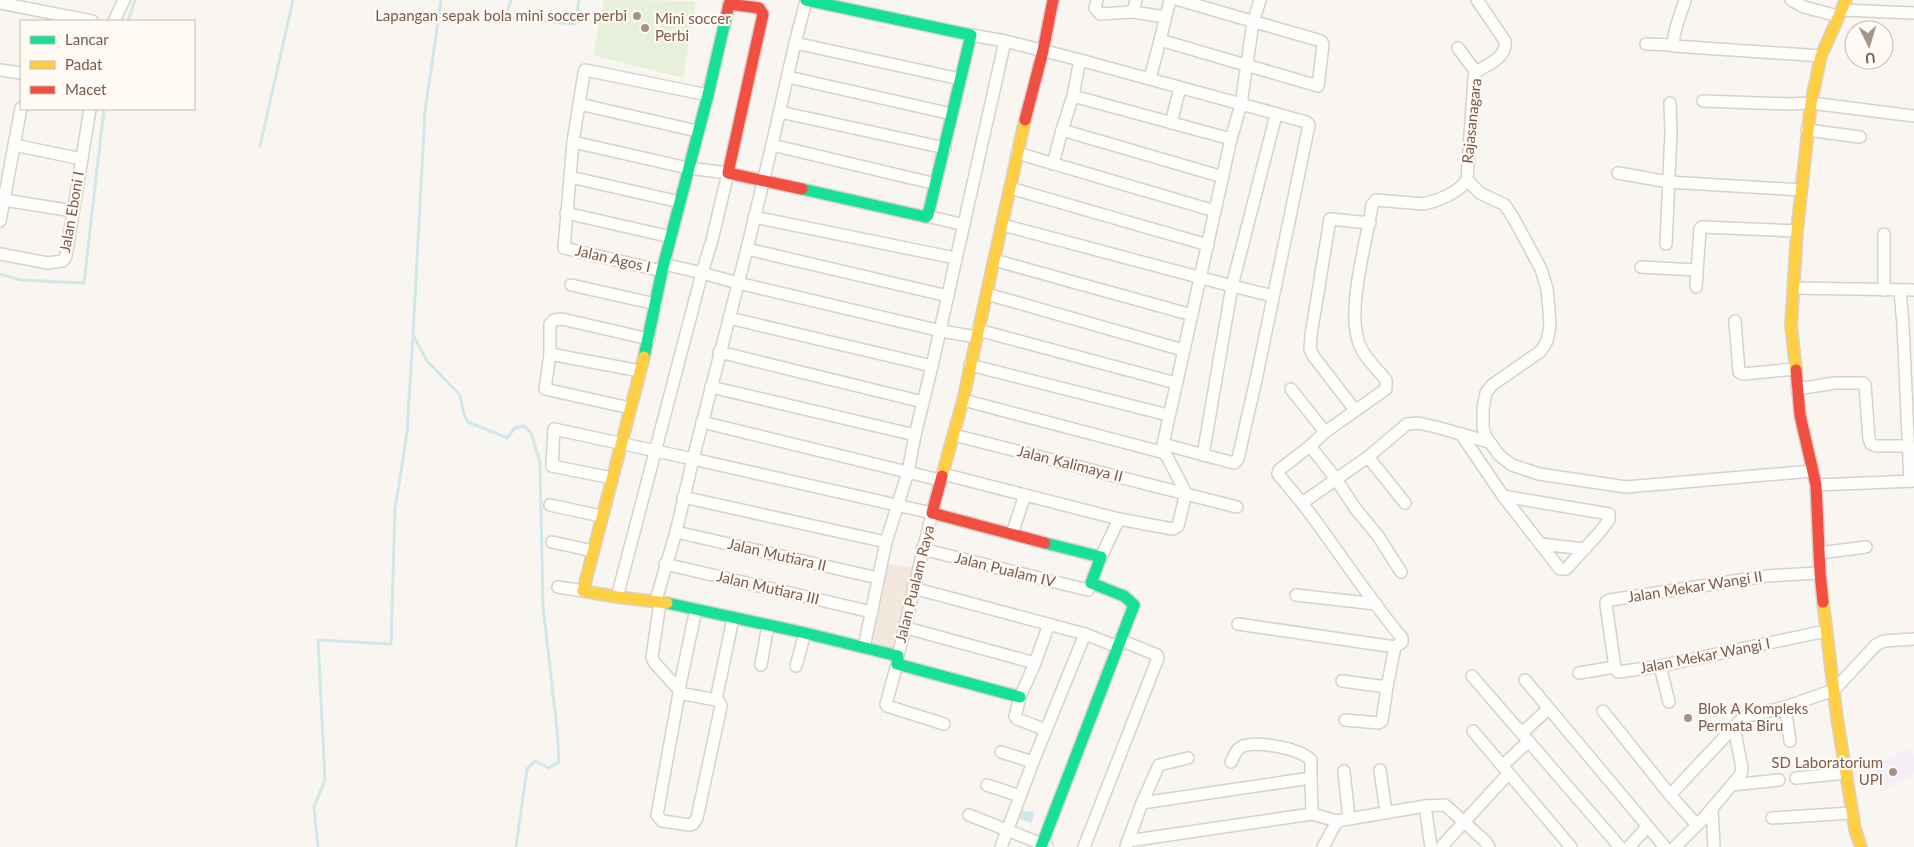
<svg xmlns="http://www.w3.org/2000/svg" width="1914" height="847" font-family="Lato,sans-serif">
	<rect width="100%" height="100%" fill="#f9f5f0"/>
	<path fill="#f2e8de" d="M887,564L917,568L894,652L867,646Z"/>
	<path fill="#f6eef6" d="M1908,748L1914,757V774L1883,791L1871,769Z"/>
	<path fill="#e7f0db" d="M604,0L696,1L683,78L593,55Z"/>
	<path fill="#d0e8ea" d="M1018,810L1034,812L1032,823L1017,818Z"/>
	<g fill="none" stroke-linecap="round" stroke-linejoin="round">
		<g stroke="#d0e8ea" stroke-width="3">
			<path d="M441,0L425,111L413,335L427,361L460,395L464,415L468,422L507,438L515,428L524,426L531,433L540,462L543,606L557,729L559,762L549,768L535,761L527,769L516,847"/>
			<path d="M511,0L506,17L575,24L579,0"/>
			<path d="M128,21L135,0"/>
			<path d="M260,146L293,0"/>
			<path d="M0,274L20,280L84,283L104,109"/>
			<path d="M318,847L314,807L325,780L318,640L391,644L395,510L407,432L413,336"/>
		</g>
		<defs>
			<g id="street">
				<path d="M1097,0L1095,8L1100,14L1133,12"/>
				<path d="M1136,0L1133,12L1165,17"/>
				<path d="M1477,0L1505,41C1507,58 1488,64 1476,72L1474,77L1467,180L1480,193L1505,205L1514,219L1541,269L1547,289L1549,310L1550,326L1547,341L1541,351L1492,385L1486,393L1483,408V428L1486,437L1499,455L1512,465L1539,474L1626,487L1813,471"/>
				<path d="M1685,0C1682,11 1671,36 1674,46L1821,56"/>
				<path d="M1791,0L1804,7L1838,16"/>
				<path d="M806,1L795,43L772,145L936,184"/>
				<path d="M0,3L92,21"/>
				<path d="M1842,10L1914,13"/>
				<path d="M114,21L124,0"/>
				<path d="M971,35L1005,41"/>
				<path d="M1160,40L1170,0"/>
				<path d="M795,43L960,79"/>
				<path d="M1646,44L1673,45"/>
				<path d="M1458,48L1476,72"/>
				<path d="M0,70L21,73"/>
				<path d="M788,77L952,114"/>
				<path d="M1150,79L1160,40L1318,86L1323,44L1321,41L1179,0"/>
				<path d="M1073,96L1080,60"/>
				<path d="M1703,101L1790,104L1811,103L1914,116"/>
				<path d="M579,104L697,131"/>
				<path d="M780,112L945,148"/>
				<path d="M1171,123L1180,88"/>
				<path d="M1807,130L1860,137"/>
				<path d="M573,142L688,168L728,173L712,240L702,273L664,264"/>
				<path d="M14,145L82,159"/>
				<path d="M1017,153L1215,211"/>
				<path d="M1053,164L1062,130"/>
				<path d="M1618,173L1669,182L1801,190"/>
				<path d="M570,177L680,202"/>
				<path d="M1223,177L1062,130L1073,96L1231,139"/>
				<path d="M1010,188L1208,245"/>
				<path d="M4,200L73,211"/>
				<path d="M566,213L671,237"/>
				<path d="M927,216L964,225"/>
				<path d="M754,217L955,258"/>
				<path d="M0,221L21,108"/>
				<path d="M1003,225L1232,286L1276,115"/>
				<path d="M1884,234V290"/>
				<path d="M1666,244L1671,132L1670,103"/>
				<path d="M747,249L772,145"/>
				<path d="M0,254L48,263L63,261L66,256L90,109"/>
				<path d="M994,260L1192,315"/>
				<path d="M1641,267L1696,270"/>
				<path d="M662,271L564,248L573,142L584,73L585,70L708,95"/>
				<path d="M571,285L656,304"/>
				<path d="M1696,287L1700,229L1702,227L1797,231"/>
				<path d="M1793,288L1914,290"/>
				<path d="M1900,290L1903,325L1910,481"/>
				<path d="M987,294L1183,350"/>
				<path d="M729,318L932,366L915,435L908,472L886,542L864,647"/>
				<path d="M1735,321L1739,372L1743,374L1795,369"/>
				<path d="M978,330L1176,383"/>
				<path d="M719,352L923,402"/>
				<path d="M550,354L640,371"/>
				<path d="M970,365L1168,415"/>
				<path d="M932,366L1005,41L1080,60L1241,104L1253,23L1260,0"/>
				<path d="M711,387L915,435"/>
				<path d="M1291,389L1325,432"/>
				<path d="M1797,389L1835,383H1863L1865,385L1869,439L1871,444L1876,446H1908"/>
				<path d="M963,400L1165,453"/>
				<path d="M630,408L545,389L550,354V324L554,320L562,319L649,339"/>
				<path d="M1355,410L1314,357L1310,349L1311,335L1330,219L1370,223"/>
				<path d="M702,422L940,480"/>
				<path d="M1461,434L1503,496L1560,569H1566L1599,533L1609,520V514L1503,496"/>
				<path d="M954,435L1237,507"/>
				<path d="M1203,455L1232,286L1273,296"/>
				<path d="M1368,457L1405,503"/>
				<path d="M943,474L1119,519L1101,557"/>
				<path d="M612,478L552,466L554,429L693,459L676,532L656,600"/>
				<path d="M1816,485L1914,481"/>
				<path d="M683,497L886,542"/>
				<path d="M1302,503L1278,474L1279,470L1310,446"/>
				<path d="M550,505L601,516"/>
				<path d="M1119,519L1173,529L1178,526L1186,493L1165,453L1163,444L1231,139L1241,104L1306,122L1309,125L1257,375L1238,459L1234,463L1163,444"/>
				<path d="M676,532L878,578"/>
				<path d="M1012,534L1025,495"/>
				<path d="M552,542L593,551"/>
				<path d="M1540,544L1585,549"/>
				<path d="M922,549L1088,590L1091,583"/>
				<path d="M1819,553L1866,547"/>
				<path d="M665,564L872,612"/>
				<path d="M1401,572L1378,536L1355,508L1336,479L1310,446L1325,432L1386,389V380C1379,371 1368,361 1362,350C1343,317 1367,243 1372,205L1376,200L1423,204C1438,201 1458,193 1467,180"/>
				<path d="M1820,573L1766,576L1610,600L1606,602V605L1615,667L1618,672L1660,666L1826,631"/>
				<path d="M558,587L583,591"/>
				<path d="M913,588L1085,634L1118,647"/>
				<path d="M1296,595L1376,604"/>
				<path d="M617,597L702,273L738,283L941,331L977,337"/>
				<path d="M660,602L652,657L654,662L679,690V693L657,815L662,821L690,825L693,824L697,818L721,706L720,703L716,700L679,693"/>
				<path d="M1238,624L1395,647"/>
				<path d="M903,627L1035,663L1049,624"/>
				<path d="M898,656L932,513L693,459L747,249L948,296"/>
				<path d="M1035,663L1020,697L1015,716L1017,719L1046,730"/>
				<path d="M897,664L886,704L887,706L944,724"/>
				<path d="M761,665L768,625"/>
				<path d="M796,666L805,633"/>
				<path d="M1660,666L1669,702"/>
				<path d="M1579,673L1615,667"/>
				<path d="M1472,676L1620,847"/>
				<path d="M1525,680L1665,847"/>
				<path d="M1342,681L1387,687"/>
				<path d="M679,690L696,609"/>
				<path d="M716,700L733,618"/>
				<path d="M1785,707L1790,741"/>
				<path d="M1603,711L1670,795L1697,825"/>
				<path d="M1345,720L1379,723L1382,721L1387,687L1395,647L1402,642V638C1366,595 1336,547 1302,503L1368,457L1407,424L1418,423L1436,427L1489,442"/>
				<path d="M1473,731L1571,847"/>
				<path d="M1522,733L1548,709"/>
				<path d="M1001,752L1033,762"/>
				<path d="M1502,766L1529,741"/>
				<path d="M1380,770L1386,813"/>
				<path d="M1344,771L1349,819"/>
				<path d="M1311,778L1312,814"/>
				<path d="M1796,778L1846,773"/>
				<path d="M987,785L1020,796"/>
				<path d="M1732,785L1779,780"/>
				<path d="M1670,795L1734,727"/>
				<path d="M1142,803L1159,765L1188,758"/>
				<path d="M1425,806L1445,805L1486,842L1489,847"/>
				<path d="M1712,808L1714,847"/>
				<path d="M969,815L1047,846"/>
				<path d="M1772,818L1852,813"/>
				<path d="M1128,841L1142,803L1311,778V760C1299,748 1258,741 1243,746C1236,749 1234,756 1231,762"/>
				<path d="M1442,846L1508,774"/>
				<path d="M1001,847L1033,762L1085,634"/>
				<path d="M1084,847L1158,658L1157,655L1120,640"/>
				<path d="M1126,847L1128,841L1312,814L1337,821L1425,806L1431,847"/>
				<path d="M1323,847L1337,821"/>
				<path d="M1629,847L1647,827"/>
				<path d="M1675,847L1703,819L1741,774L1742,768L1734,727L1744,717L1785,707L1834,690L1876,645L1884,641L1914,639"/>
			</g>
			<g id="fast">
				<path d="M802,189L926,217L928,215L971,35L806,0"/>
				<path d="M644,357L662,271L708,95L726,17"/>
				<path d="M667,603L805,633L898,656L897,664L1020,697"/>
				<path d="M1041,847L1134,605L1124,596L1091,583L1101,557L1045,543"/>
			</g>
			<g id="slow">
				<path d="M644,357L583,591L617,597L667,603"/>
				<path d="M1796,370L1791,325L1797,231L1811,103L1821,56L1846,0"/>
				<path d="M942,476L963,400L1025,120"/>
				<path d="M1823,602L1837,718L1855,829L1861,847"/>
			</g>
			<g id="jam">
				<path d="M726,17L729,4L759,8L763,14L728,173L802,189"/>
				<path d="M1025,120L1043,51L1053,0"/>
				<path d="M1796,370L1800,415L1816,485L1820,573L1823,602"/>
				<path d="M942,476L932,513L1045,543"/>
			</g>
		</defs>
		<use href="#street" stroke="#d7d1cb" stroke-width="14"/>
		<use href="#fast" stroke="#d9d2cb" stroke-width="14"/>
		<use href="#slow" stroke="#d9d2cb" stroke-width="14"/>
		<use href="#jam" stroke="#d9d2cb" stroke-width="14"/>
		<use href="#street" stroke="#fefefd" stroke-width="11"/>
		<use href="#fast" stroke="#16e098" stroke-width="11"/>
		<use href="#slow" stroke="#ffcf43" stroke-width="11"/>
		<use href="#jam" stroke="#f24e42" stroke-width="11"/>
	</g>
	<g fill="#a69286" stroke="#fffaf3" stroke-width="2">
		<circle cx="637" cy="16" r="5"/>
		<circle cx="645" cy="28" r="5"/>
		<circle cx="1688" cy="718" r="5"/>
		<circle cx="1893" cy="772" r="5"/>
	</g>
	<g text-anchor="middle" stroke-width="4.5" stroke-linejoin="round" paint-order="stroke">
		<g font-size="15" fill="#7a5c4d" stroke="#fffaf3" text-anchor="end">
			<text x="627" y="21">Lapangan sepak bola mini soccer perbi</text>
			<text x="655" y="24" text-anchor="start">Mini soccer<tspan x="655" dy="17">Perbi</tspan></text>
			<text x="1698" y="714" text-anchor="start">Blok A Kompleks<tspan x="1698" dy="17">Permata Biru</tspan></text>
			<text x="1883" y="768">SD Laboratorium<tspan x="1883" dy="17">UPI</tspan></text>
		</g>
		<g font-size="15" fill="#7a5c4d" stroke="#fffaf3">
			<text transform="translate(1472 121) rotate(-84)" y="5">Rajasanagara</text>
			<text transform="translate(72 212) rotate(-80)" y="5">Jalan Eboni I</text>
			<text transform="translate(613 259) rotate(13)" y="5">Jalan Agos I</text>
			<text transform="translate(1070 464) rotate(14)" y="5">Jalan Kalimaya II</text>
			<text transform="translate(777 555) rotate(13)" y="5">Jalan Mutiara II</text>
			<text transform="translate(1005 570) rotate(14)" y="5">Jalan Pualam IV</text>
			<text transform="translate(915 584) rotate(-76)" y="5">Jalan Pualam Raya</text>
			<text transform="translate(1695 587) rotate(-9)" y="5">Jalan Mekar Wangi II</text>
			<text transform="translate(768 588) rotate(13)" y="5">Jalan Mutiara III</text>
			<text transform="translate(1705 656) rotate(-11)" y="5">Jalan Mekar Wangi I</text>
		</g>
	</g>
	<rect x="20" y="20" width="175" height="90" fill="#fffaf3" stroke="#cabbb1"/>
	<rect x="30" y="36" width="25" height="8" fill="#16e098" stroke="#cabbb1"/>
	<text x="65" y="45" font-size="15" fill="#7a5c4d">Lancar</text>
	<rect x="30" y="61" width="25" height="8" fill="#ffcf43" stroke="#cabbb1"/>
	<text x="65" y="70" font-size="15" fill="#7a5c4d">Padat</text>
	<rect x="30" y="86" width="25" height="8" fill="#f24e42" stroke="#cabbb1"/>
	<text x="65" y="95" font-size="15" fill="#7a5c4d">Macet</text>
	<g transform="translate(1869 45) rotate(175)"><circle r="24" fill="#fffaf3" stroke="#cabbb1"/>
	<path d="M0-4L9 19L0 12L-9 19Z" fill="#a69286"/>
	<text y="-8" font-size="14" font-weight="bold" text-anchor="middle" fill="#7a5c4d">U</text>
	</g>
</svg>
